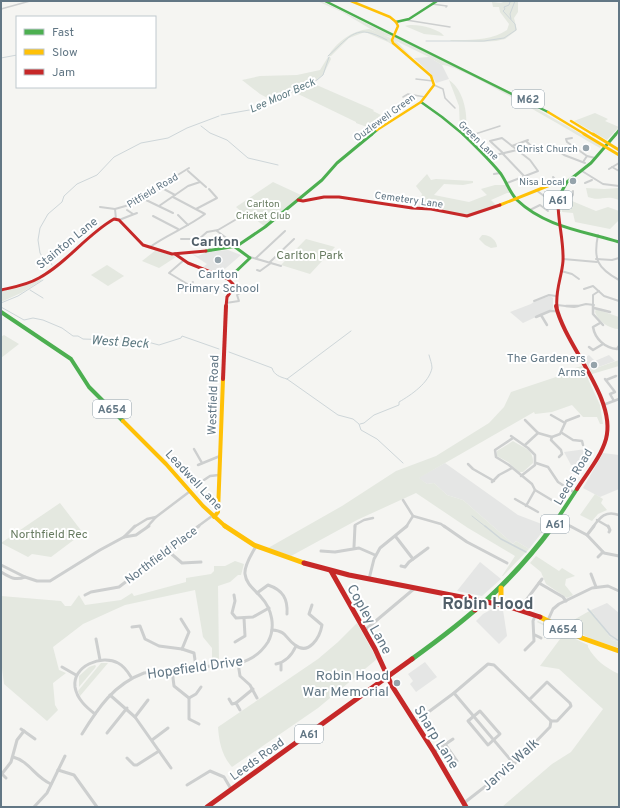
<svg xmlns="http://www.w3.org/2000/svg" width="620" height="808" font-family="Overpass,sans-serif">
	<rect width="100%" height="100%" fill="#f5f5f2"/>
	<g fill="#e5e6e5">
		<path d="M429,57L442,65L449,79L436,83L431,74L414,58Z"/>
		<path d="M228,250L241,255L219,274L203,267L207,264L192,254L198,256L207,252Z"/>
		<path d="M550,296L553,298V309L523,323L510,312L531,304L535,301Z"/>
		<path d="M589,355L595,361L609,355L615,361L590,370L584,358Z"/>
		<path d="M586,449L593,453L586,465H571L564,452Z"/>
		<path d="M603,453L619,455V489L600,497L583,488Z"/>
		<path d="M445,463L518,515L547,526L529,549L516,541L513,544L463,500L447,495L434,483L427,484L418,478Z"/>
		<path d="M480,562L501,579L482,596L457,591Z"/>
		<path d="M607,603L619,613V642L612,640L591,610Z"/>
		<path d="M494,608L503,610L507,636L499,644L476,621L483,614Z"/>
		<path d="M425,662L437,677L416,692L410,684L413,681L408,674Z"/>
	</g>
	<g fill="#e4e8e0">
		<path d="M317,1H321L392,36L391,37L379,34L342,12Z"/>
		<path d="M505,1H518V12L514,18L517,30L505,39L496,41L480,42L451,41L450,40C469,40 491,41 507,30L509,24L500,12L499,7H493L492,2L501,3Z"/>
		<path d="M405,26C414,23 438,28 444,36L424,34Z"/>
		<path d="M369,29L391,38V42L396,47L388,42L365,32L349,38L331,56H328C338,41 351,31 369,29Z"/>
		<path d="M395,37L513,95L602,146L600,148C578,136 458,63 442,65L429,57L396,41L413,58L395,43L393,40Z"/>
		<path d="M328,57H330L331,59L323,75L312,83L374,110L373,111L383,116L367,127L356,123V122L294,92L273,101L260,94L242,80L260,76L297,75L320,70Z"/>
		<path d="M449,80C465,91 469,118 465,136L460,131L459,106Z"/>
		<path d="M595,113L608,119L605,121L619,127L607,140L574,121Z"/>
		<path d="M427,174L431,180L436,179L473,181V183L463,185L444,184L434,195L469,202L487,195L481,189L495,185H506L510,193H507L491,200L496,205L467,215L418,208L422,194L416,186Z"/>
		<path d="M273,182L301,195L264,226L255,219L251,220L236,207Z"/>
		<path d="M586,188L604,189L619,188V200C605,194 601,202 588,197Z"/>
		<path d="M560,201H563L562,204H565L572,201L596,211L608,207L619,211V220L610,229L575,222L573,213L562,212V206L561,212H559Z"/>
		<path d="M482,235C489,234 497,240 497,247L491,248L485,245L479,239Z"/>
		<path d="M306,239L335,247L310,274L281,265Z"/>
		<path d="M156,250L176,257L159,268L142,261Z"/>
		<path d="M107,265L124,276L108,286L91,275Z"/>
		<path d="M41,279L42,280L21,293L1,302V291L18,288Z"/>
		<path d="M596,309L619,317V329C609,329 598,321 595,312Z"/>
		<path d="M4,335L19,344L1,358V337Z"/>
		<path d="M619,360V366L592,374L590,370Z"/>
		<path d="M582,366L600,405L603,424H600L597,417H583L572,405L552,412L535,414L534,412L419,478L427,484L434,483L447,495L463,500L513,544L516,541L529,549L503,576H502L515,556L468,528L416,493L357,520L291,556L268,548L342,506L396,471L436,456L489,423L504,407L511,392L556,377L561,372Z"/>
		<path d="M513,441C523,448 534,449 533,463L523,472H519L508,462L497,456V451Z"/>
		<path d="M595,494L603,499L601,503L607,510L598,514L592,521L580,515Z"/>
		<path d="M60,503L83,533L51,557L32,554L28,557L1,543Z"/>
		<path d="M536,556L559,571L562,568L575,576L566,579L565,585L573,595L567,598L546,584L541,572L530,563Z"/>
		<path d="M235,561L244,564L241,575H238L230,582L218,586L219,662L212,663V648L203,637L195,590L125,605L83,624L53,647L59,670L66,673L53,683L55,705L58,710L47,721L4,684L1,660V596L61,601L65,606H71L79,595L85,605L121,600L132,593L134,596L186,582V578L211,574L214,571V566H225Z"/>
		<path d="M591,610L612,640L619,642V648L591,639L565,625Z"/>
		<path d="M538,621L588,645V647C595,660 606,668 619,674V807H502L552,764L571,752L603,709L559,669L540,666L563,635L537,622Z"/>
		<path d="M357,623L377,659L318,708L232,767C222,756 219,742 218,727L318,659L338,642Z"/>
		<path d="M101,663H108L80,696L78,691Z"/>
		<path d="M95,665L96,666L95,668L79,687V676L89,667Z"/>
	</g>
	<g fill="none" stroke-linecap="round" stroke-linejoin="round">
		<g stroke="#ced6d9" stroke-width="1">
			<path d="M101,17H110"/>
			<path d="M511,19L510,14L515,1"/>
			<path d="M426,41H484L504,38L516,30L515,24L503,11L505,9L504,7L509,5L510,2L507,1"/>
			<path d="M328,56C352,35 355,23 387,40"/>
			<path d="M1,58L17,55"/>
			<path d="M221,115L255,109L317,80L323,75L329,57"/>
			<path d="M201,126L210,133L227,140L248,158L278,165"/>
			<path d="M52,265L49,260L43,258L40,253L38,240L40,228L48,214L62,202L64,196L77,184L97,175L114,157L141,143L168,138L187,128L219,116"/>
			<path d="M30,290L43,298"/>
			<path d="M1,303L18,296L43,280"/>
			<path d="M1,307L24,320L33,318L43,320L62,328L73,336H78L83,339L144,341L159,345L181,338L182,336L219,349"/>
			<path d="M229,352L272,368C274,375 280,377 287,379L338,415L353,419L359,424L361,430L377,439L403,463"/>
			<path d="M287,379L351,331"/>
			<path d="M360,424L364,423L374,415L399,405V402C411,395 429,383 432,368C432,364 430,359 429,355"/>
			<path d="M472,516L486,527"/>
		</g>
		<g stroke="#ced6d9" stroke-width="1.5">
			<path d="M485,526L501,539L526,552"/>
			<path d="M588,609L610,635L619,641"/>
		</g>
		<g stroke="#cdcfcf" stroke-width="1.5">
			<path d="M432,4L447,6L446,7"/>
			<path d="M1,9L30,1"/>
			<path d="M406,20L450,27"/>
			<path d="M416,79L433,81"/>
			<path d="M434,85L443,89L445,98L455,108"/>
			<path d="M403,97L408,94L425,97"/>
			<path d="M472,135L500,126"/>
		</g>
		<g stroke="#cdcfcf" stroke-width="2">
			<path d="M467,138L474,134"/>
			<path d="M572,138L566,139L567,142L587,156"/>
			<path d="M526,141L539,153"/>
			<path d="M549,144L564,155L585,163"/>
			<path d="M512,146L528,140"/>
			<path d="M503,154L525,177"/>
			<path d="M504,154L490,141L502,138L530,160L538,171L507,183"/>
			<path d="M487,157L517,150"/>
			<path d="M583,162L587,156L595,158"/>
			<path d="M612,167L619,171"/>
			<path d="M609,169L619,163"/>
			<path d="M188,171L206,187"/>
			<path d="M582,171L603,184L619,186"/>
			<path d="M494,174L500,173"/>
			<path d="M553,177L558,183"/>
			<path d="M585,183L592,180"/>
			<path d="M162,188L175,195"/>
			<path d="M536,190L544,196"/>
			<path d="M155,192L178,178"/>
			<path d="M559,199L569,200L573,195V191"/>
			<path d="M146,200L173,213"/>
			<path d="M159,206L188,186L200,182"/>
			<path d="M100,207L115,209L129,205L189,168"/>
			<path d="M115,209L116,219"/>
			<path d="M196,209L217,198L209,189"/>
			<path d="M127,210L133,214"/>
			<path d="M530,210L540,205L548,211"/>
			<path d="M178,215L188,225"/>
			<path d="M153,216L178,229"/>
			<path d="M119,220L137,213"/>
			<path d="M217,231L237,246"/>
			<path d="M598,235C593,259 597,268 619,280"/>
			<path d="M181,239H199L207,232L218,230L235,220"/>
			<path d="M203,243L208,246L211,251"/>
			<path d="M150,247C168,234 188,227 205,214L173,197"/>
			<path d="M250,257L281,266"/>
			<path d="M256,258L285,231"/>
			<path d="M563,259L597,262"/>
			<path d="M596,259L612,260L619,258"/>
			<path d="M184,260L169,273L189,285"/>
			<path d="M270,262L294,239"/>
			<path d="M257,270L260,271L271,263"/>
			<path d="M561,271L572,274L579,279"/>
			<path d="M188,286L193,282"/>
			<path d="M584,289L593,286L604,296L619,301"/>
			<path d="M534,301L549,295L556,296"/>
			<path d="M226,303L239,301L237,295L243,291"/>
			<path d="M557,305L574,307L586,304L594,305"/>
			<path d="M593,307V295L599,291"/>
		</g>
		<g stroke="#cdcfcf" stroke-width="2.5">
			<path d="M566,306H578"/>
			<path d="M593,306V314L603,325"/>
			<path d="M594,308L610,312"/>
			<path d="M541,315L547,325"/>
			<path d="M536,317L550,311H557"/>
			<path d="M600,323L593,327C595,339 605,348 617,349L619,346"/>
			<path d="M589,347L593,350L603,344"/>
			<path d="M605,379L615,392L610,394L614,401"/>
			<path d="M606,380L616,376"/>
			<path d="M603,405L619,399"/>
			<path d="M551,415L565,423"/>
			<path d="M525,420L538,433"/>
			<path d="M562,433L573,440L582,441L583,445"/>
			<path d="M511,436L528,448L535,455V465L521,476"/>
			<path d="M552,437L551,440L561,450L562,454L559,457"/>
			<path d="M513,438L495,450L496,457L509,465L532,484L535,490L560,505"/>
			<path d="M525,445L538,433L552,437L560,434L566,421L579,416"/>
			<path d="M194,449L202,463"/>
			<path d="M536,463L548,467L558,482L575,493"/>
			<path d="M468,464L473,469L494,481"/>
			<path d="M198,465L220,456"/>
			<path d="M201,482L210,476L219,475"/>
			<path d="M492,482L499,475L512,468"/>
			<path d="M515,499L538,512"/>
			<path d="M403,500L413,516L406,527"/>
			<path d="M526,506L535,490"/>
			<path d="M413,516L441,524L445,527"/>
			<path d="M558,520L572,527"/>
			<path d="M597,520L609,527"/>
			<path d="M134,527L147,519L156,517"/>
			<path d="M147,527L156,517L189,492"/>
			<path d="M197,527L212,516"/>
			<path d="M355,527V525L364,520L373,518"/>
			<path d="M593,527C600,517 606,510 619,515"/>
		</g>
		<g stroke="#cdcfcf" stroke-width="3">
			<path d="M444,526L467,542L507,563"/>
			<path d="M570,526L587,535L604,553L619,556"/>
			<path d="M608,526L610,530L609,532"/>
			<path d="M587,535L594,526"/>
			<path d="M124,537L135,526"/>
			<path d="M396,537L413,559"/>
			<path d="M354,547L355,526"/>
			<path d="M168,551L182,563L201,562"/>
			<path d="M321,551L335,552L359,548L375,555"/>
			<path d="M598,557L603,552"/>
			<path d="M1,565L25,577"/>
			<path d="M401,566L405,567L409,562L428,548"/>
			<path d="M1,572C9,577 15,581 25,577L37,581H50L100,550L124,537L136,535L149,526"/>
			<path d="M591,574L596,587"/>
			<path d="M369,579L374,559L380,548L407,526"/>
			<path d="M539,583L563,597L566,601"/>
			<path d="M257,593L268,585C283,590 288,599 287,614"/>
			<path d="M85,595L91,592L119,587L199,526"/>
			<path d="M234,595L235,601L232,613L236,618L253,617L269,608"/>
			<path d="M524,603L542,579"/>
			<path d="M181,619L189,632L182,649"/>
			<path d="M548,620L553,609L559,604L592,588L608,586L619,591"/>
			<path d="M132,627L140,626L145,639L159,646L182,649L194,653L196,667"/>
			<path d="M272,630C287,631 285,638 295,645C309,656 320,637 322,625L309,614L312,605"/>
			<path d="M365,630L415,588"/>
			<path d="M535,635L541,638"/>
			<path d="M96,639L100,660"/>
			<path d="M235,642L245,636L244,618"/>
			<path d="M525,650L534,641L533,621L535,616"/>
			<path d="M238,663L240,676L250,685L257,698"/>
			<path d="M276,664C286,662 292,655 296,646"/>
			<path d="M281,664V670"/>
			<path d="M62,667L76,675"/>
			<path d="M172,670L174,686L189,698V719L199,724"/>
			<path d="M454,693L514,764"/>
			<path d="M110,695L135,717L171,768"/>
			<path d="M189,698L196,694L201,687"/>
			<path d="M229,699L232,704L236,703L240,710"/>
			<path d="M530,699L547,682L570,703L571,706L557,721H551"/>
			<path d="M236,703L253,689"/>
			<path d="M480,711L500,734L488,745L468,721Z"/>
			<path d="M95,714C86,707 77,699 75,687C72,666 102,654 118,663C124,666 128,672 131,677"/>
			<path d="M135,717L148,700"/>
			<path d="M415,722L454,693L488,664L494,665L551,721"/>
			<path d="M21,729L35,739"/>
			<path d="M107,733L127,708"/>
			<path d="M82,734C98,708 114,684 144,673L239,663C251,660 261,653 268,642C276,627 272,609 261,597C255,590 246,584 245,574C244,565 252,554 256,546"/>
			<path d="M152,740L168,728"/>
			<path d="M445,744L457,761L452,764"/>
			<path d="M434,752L453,739"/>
			<path d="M13,757C29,761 35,777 51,784"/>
			<path d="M127,758L134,765H137L159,751"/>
			<path d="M58,770L74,775L97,807"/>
			<path d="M2,774L6,778"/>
			<path d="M1,775L11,762L17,740L24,731"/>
			<path d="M187,785L210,771L224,777L231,789"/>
			<path d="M464,803L514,764L550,727L551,721"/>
			<path d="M34,807L47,793L65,756"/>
		</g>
		<g stroke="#4caf50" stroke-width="2.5">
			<path d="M325,1L548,112"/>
			<path d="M396,22L409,19L437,1"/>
			<path d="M421,102L442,117L464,135"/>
			<path d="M371,135L377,130"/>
			<path d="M615,135L619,130"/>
		</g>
		<g stroke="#4caf50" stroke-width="3">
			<path d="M463,134C476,147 490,160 501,174C507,183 510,193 517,200C545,227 584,231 619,242"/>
			<path d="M558,198L567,182L591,163L616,134"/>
			<path d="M206,251L237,246L265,227L322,180L337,163L372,134"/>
			<path d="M228,279L250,258L235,247"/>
		</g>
		<g stroke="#4caf50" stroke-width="4">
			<path d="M1,312L71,359L89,387L123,421"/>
			<path d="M552,527L577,489"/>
		</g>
		<path stroke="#4caf50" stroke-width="5" d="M412,659C469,618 511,583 553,526"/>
		<g stroke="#ffc107" stroke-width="2.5">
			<path d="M351,1L390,17L396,22"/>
			<path d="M548,112L586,135"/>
			<path d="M571,121L594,135"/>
			<path d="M377,130L421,102L434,85L431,76L393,43L392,40L398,26L396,22"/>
		</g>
		<g stroke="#ffc107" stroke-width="3">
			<path d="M584,134L619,155"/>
			<path d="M593,134L619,150"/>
			<path d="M500,205L555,183L563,184"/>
		</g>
		<g stroke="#ffc107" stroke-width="4">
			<path d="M123,421L166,464L203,506L226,527"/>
			<path d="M214,517L218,512L223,379"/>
		</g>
		<g stroke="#ffc107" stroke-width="5">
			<path d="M225,526L254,545L304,563"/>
			<path d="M501,588V598L507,606"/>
			<path d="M540,617L582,638L619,651"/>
		</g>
		<g stroke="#c62828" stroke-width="3">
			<path d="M298,200L303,201L324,197H339L412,208L431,209L467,216L500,205"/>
			<path d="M175,254L188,263L228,279L235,286L227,297L226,307"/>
			<path d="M1,290C14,287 27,285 39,278C67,263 86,235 114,219L119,220L143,245L172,254L206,251"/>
			<path d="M557,307C555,291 562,276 563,261C564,240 557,219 558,198"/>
		</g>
		<g stroke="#c62828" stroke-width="4">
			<path d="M556,306C565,346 617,398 606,439C601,457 587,473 577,489"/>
			<path d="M223,379L226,306"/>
		</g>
		<g stroke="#c62828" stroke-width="5">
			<path d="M304,563L349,575L507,606L540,617"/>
			<path d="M331,571L375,649L392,686L434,752L466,807"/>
			<path d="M469,597L475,603V610"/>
			<path d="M207,807L412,659"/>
		</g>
	</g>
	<g fill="#95a3ab" stroke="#fff" stroke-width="1.5">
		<circle cx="586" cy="148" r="4"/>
		<circle cx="573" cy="181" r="4"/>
		<circle cx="218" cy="260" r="4"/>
		<circle cx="594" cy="365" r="4"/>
		<circle cx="397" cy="683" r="4"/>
	</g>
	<g text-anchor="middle" stroke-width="4" stroke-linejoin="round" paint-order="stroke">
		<g font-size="10" fill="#627785" stroke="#fff">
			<text transform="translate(384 117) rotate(-36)" y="4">Ouzlewell Green</text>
			<text transform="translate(479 140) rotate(44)" y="4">Green Lane</text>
			<text transform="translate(152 190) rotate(-31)" y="4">Pitfield Road</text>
			<text transform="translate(409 199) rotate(8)" y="4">Cemetery Lane</text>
		</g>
		<g font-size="10" fill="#627785" stroke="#fff" text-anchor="end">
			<text x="578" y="152">Christ Church</text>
			<text x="565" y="185">Nisa Local</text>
		</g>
		<g font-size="10" fill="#687c61" stroke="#fff">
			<text x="263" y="207">Carlton<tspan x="263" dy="12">Cricket Club</tspan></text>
		</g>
		<g font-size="11" font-style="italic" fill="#5e7a82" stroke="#fff">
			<text transform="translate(282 95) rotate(-24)" y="4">Lee Moor Beck</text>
		</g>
		<g fill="#fff" stroke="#91a0aa" stroke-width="1">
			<rect x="512" y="90" width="32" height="18" rx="3"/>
			<rect x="544" y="191" width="28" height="18" rx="3"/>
			<rect x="93" y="400" width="38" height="18" rx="3"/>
			<rect x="541" y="515" width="28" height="18" rx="3"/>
			<rect x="544" y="620" width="38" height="18" rx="3"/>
			<rect x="295" y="725" width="28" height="18" rx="3"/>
		</g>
		<g font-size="11" font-weight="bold" fill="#627785">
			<text x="528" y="103">M62</text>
			<text x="558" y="204">A61</text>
			<text x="112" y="413">A654</text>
			<text x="555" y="528">A61</text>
			<text x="563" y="633">A654</text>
			<text x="309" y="738">A61</text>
		</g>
		<g font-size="12" fill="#627785" stroke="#fff">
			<text transform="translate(67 243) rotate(-39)" y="4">Stainton Lane</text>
			<text transform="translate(213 395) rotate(-88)" y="4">Westfield Road</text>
			<text transform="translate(573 477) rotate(-59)" y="4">Leeds Road</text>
			<text transform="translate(194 480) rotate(47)" y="4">Leadwell Lane</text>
			<text transform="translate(161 555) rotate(-37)" y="4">Northfield Place</text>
			<text transform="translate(257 759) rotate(-36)" y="4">Leeds Road</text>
		</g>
		<g font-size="12" fill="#687c61" stroke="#fff">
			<text x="310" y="259">Carlton Park</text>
			<text x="49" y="538">Northfield Rec</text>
		</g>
		<g font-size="12" fill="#627785" stroke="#fff">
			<text x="218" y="278">Carlton<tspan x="218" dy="14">Primary School</tspan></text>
			<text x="586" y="362" text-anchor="end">The Gardeners<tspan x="586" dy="14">Arms</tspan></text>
		</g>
		<g font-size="13" font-style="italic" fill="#5e7a82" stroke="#fff">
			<text transform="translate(120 341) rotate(4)" y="5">West Beck</text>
		</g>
		<g font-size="14" font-weight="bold" fill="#515f69" stroke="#fff">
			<text x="215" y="246">Carlton</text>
		</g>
		<g font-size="14" fill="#627785" stroke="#fff">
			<text transform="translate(370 619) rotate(61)" y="5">Copley Lane</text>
			<text transform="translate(195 667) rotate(-8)" y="5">Hopefield Drive</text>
			<text transform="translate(437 737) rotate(58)" y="5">Sharp Lane</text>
			<text transform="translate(510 764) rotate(-42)" y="5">Jarvis Walk</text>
		</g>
		<g font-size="14" fill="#627785" stroke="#fff" text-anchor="end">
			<text x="389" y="680">Robin Hood<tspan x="389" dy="16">War Memorial</tspan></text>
		</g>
		<g font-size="17" font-weight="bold" fill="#515f69" stroke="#fff">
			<text x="488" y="609">Robin Hood</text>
		</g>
	</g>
	<rect width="620" height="808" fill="none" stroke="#627785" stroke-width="4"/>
	<rect x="16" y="16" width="140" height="72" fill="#ffffff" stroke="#c0c9ce"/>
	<rect x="24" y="29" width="20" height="6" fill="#4caf50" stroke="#c0c9ce"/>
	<text x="52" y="36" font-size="12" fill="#627785">Fast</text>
	<rect x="24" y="49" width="20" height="6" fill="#ffc107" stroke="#c0c9ce"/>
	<text x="52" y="56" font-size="12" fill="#627785">Slow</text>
	<rect x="24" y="69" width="20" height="6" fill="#c62828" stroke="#c0c9ce"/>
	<text x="52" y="76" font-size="12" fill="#627785">Jam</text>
</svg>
